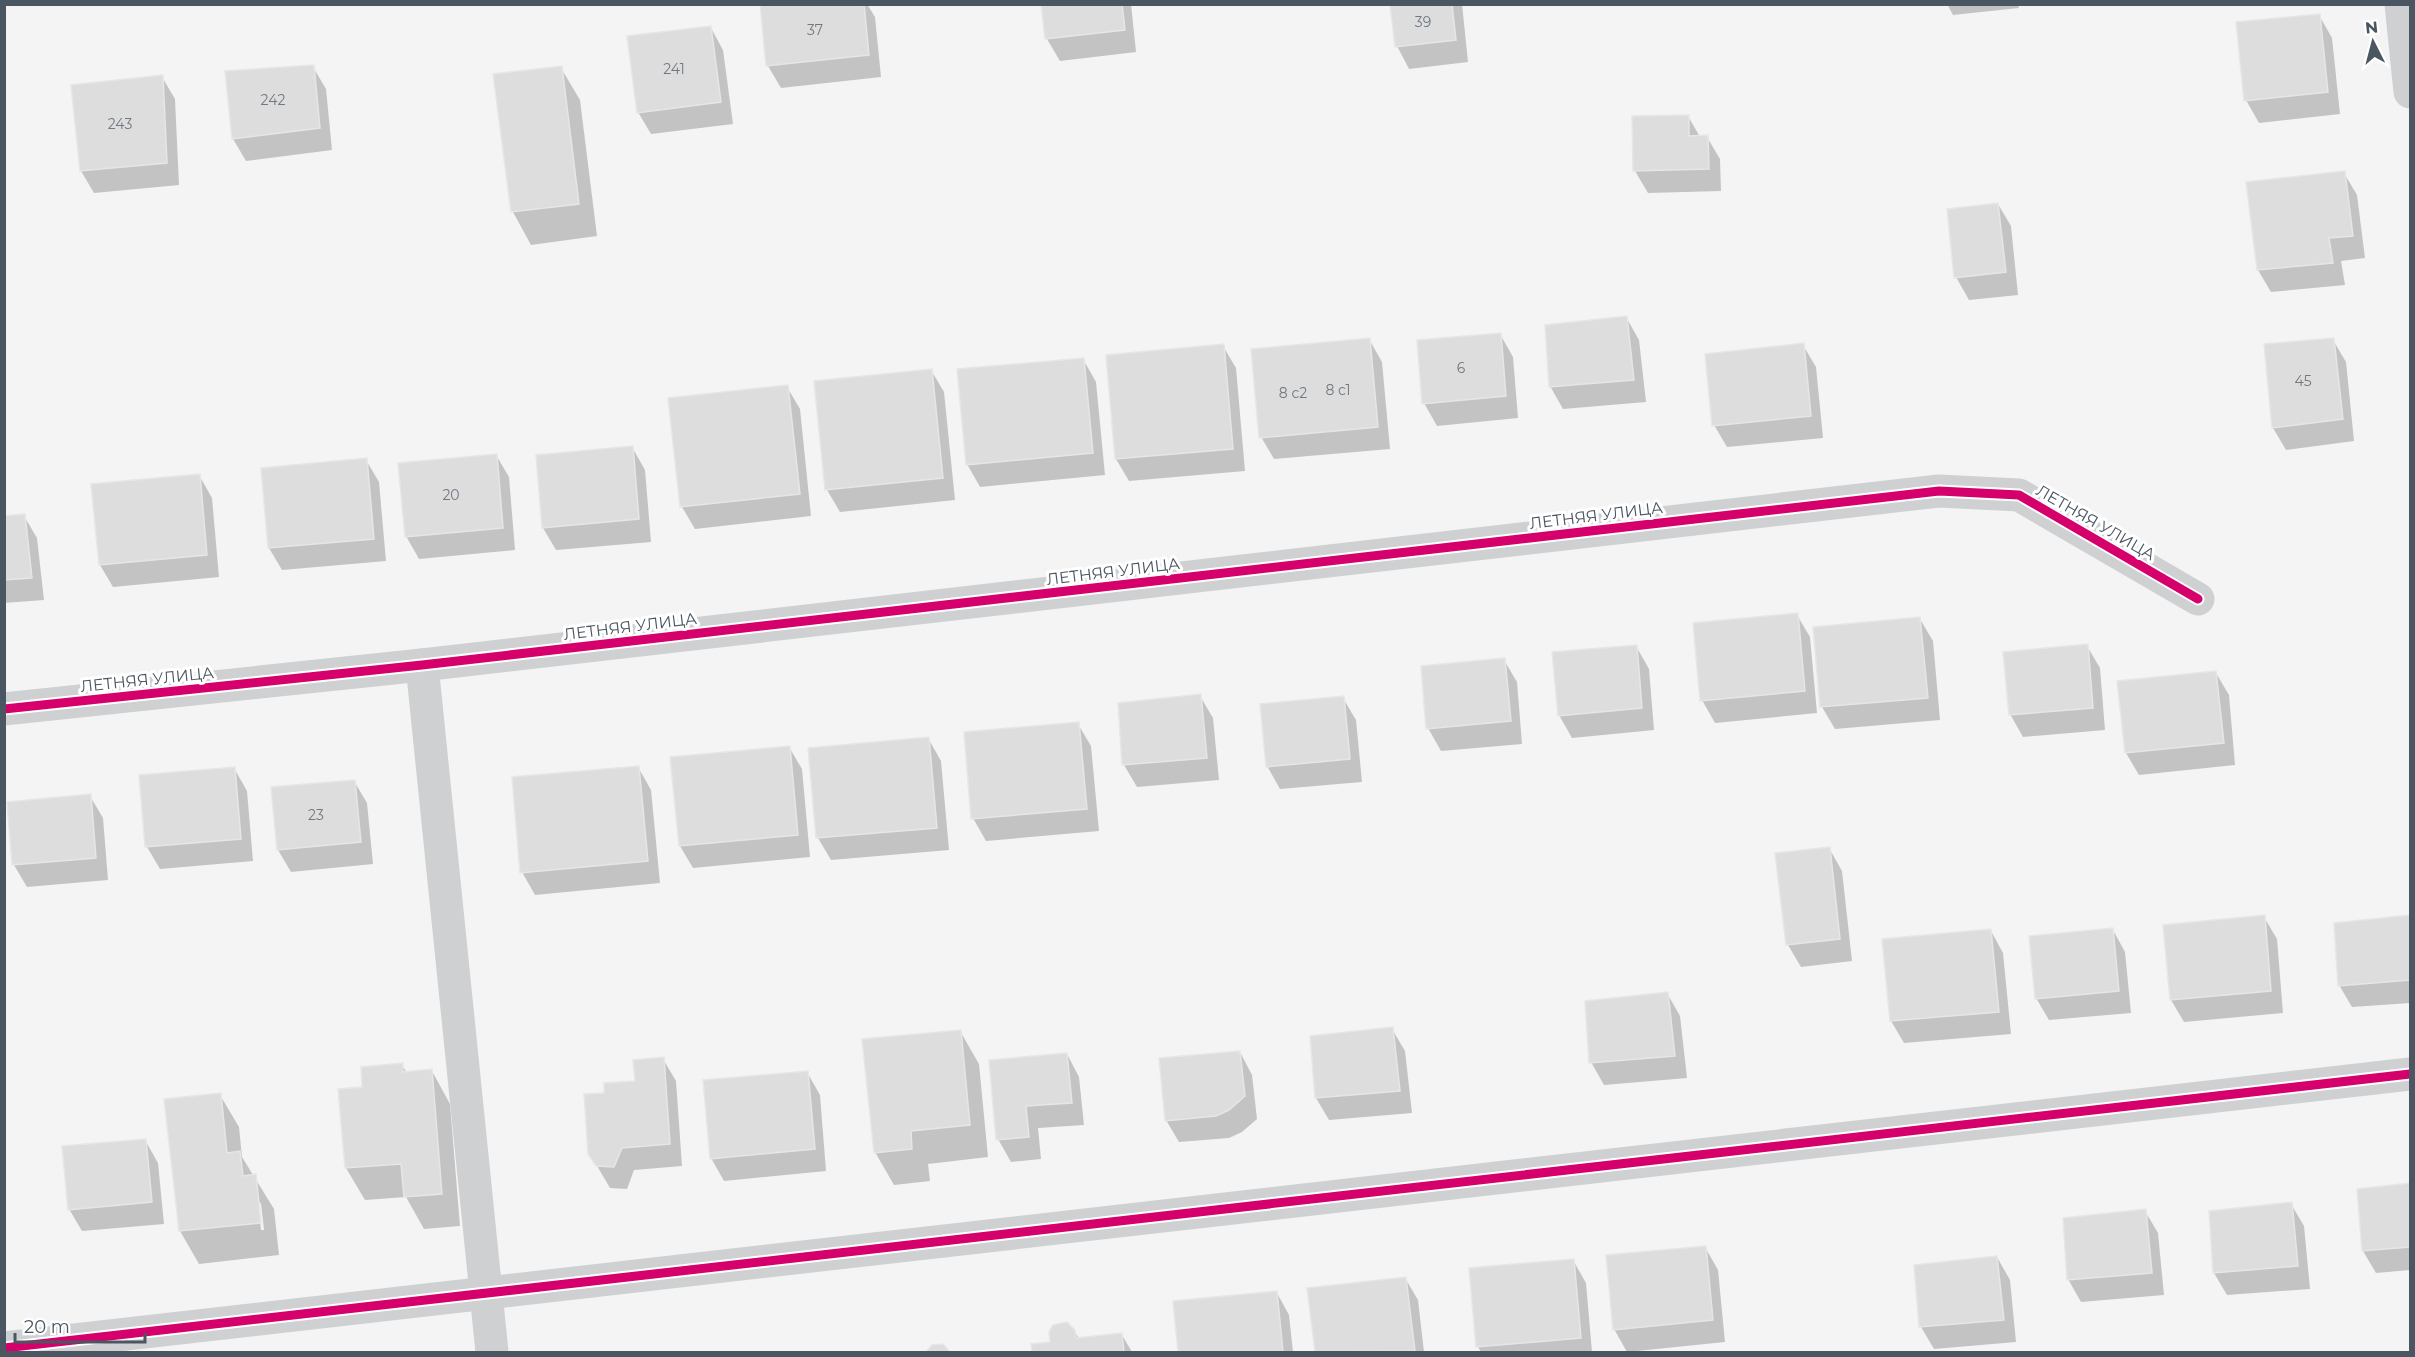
<svg xmlns="http://www.w3.org/2000/svg" width="2415" height="1357" font-family="Montserrat,sans-serif">
	<rect width="100%" height="100%" fill="#f4f4f4"/>
	<g fill="#0003" fill-rule="evenodd">
		<path d="M772,4H867L875,17L881,77L781,88L768,66Z"/>
		<path d="M1043,4H1131L1136,52L1060,61L1047,39Z"/>
		<path d="M1392,4H1462L1468,62L1409,69L1397,46Z"/>
		<path d="M1947,4H2018L2019,8L1953,15Z"/>
		<path d="M2319,15L2332,38L2340,114L2259,123L2246,100Z"/>
		<path d="M711,28L723,50L733,124L651,134L638,112Z"/>
		<path d="M313,67L326,89L332,150L246,161L233,139Z"/>
		<path d="M561,68L580,100L597,236L531,245L513,212L495,76Z"/>
		<path d="M162,77L175,99L179,185L94,193L81,171Z"/>
		<path d="M1688,116L1700,137H1707L1720,159L1721,191L1648,193L1635,171Z"/>
		<path d="M2344,173L2357,195L2365,258L2341,261L2345,285L2271,292L2258,270Z"/>
		<path d="M1998,204L2011,226L2018,295L1969,300L1956,277Z"/>
		<path d="M1626,317L1639,340L1646,402L1563,409L1550,386Z"/>
		<path d="M1500,334L1513,357L1518,418L1437,426L1424,403Z"/>
		<path d="M1369,339L1382,362L1390,449L1274,459L1261,437Z"/>
		<path d="M2333,340L2346,362L2354,441L2286,450L2273,428Z"/>
		<path d="M1803,345L1816,367L1823,438L1727,447L1714,425Z"/>
		<path d="M1223,346L1236,368L1245,471L1129,481L1116,459Z"/>
		<path d="M1083,359L1096,382L1105,475L980,487L967,464Z"/>
		<path d="M931,370L944,392L955,500L840,512L827,490L815,382Z"/>
		<path d="M787,387L800,409L811,516L695,529L682,507Z"/>
		<path d="M632,447L645,470L651,542L556,550L543,528Z"/>
		<path d="M496,455L509,477L515,550L419,559L406,536Z"/>
		<path d="M366,460L379,482L386,561L282,570L269,548Z"/>
		<path d="M199,475L212,498L219,577L113,587L100,565L93,485Z"/>
		<path d="M24,516L37,538L44,600L4,603V518Z"/>
		<path d="M1797,615L1810,637L1817,713L1715,723L1702,700Z"/>
		<path d="M1920,619L1933,641L1940,720L1835,729L1822,707Z"/>
		<path d="M1636,646L1649,669L1654,730L1572,738L1559,715Z"/>
		<path d="M2087,646L2100,668L2105,730L2023,737L2010,714Z"/>
		<path d="M1504,660L1517,682L1522,744L1441,751L1428,728Z"/>
		<path d="M2216,673L2229,695L2235,765L2139,775L2126,753Z"/>
		<path d="M1200,696L1213,718L1219,780L1137,787L1124,765Z"/>
		<path d="M1343,698L1356,720L1362,782L1280,789L1267,766Z"/>
		<path d="M1078,724L1091,746L1099,831L986,841L973,818Z"/>
		<path d="M928,738L941,761L949,850L831,860L818,838Z"/>
		<path d="M789,747L802,769L810,857L693,868L680,846Z"/>
		<path d="M638,767L651,790L660,883L535,895L522,872Z"/>
		<path d="M234,768L247,791L253,861L160,869L147,847L140,777Z"/>
		<path d="M354,781L367,803L373,864L291,872L278,850L273,788Z"/>
		<path d="M90,796L103,818L108,880L27,887L14,865Z"/>
		<path d="M1829,848L1842,871L1852,961L1801,967L1788,945Z"/>
		<path d="M2264,917L2277,939L2283,1013L2184,1022L2171,1000Z"/>
		<path d="M2410,917V1003L2352,1007L2339,985L2335,925Z"/>
		<path d="M2113,930L2125,952L2131,1013L2049,1020L2036,998Z"/>
		<path d="M1991,931L2003,953L2011,1034L1904,1043L1891,1021Z"/>
		<path d="M1667,993L1680,1016L1687,1078L1604,1085L1591,1062Z"/>
		<path d="M1392,1029L1405,1051L1412,1113L1329,1120L1316,1098Z"/>
		<path d="M960,1031L979,1064L988,1157L928,1164L930,1181L894,1185L875,1152Z"/>
		<path d="M1240,1052L1252,1075L1257,1119L1242,1132L1229,1138L1179,1142L1166,1120Z"/>
		<path d="M1067,1054L1079,1077L1084,1125L1038,1128L1041,1159L1011,1162L998,1139Z"/>
		<path d="M663,1059L676,1081L682,1166L634,1170L627,1189L610,1188L590,1154L606,1094L636,1082Z"/>
		<path d="M402,1065L407,1073L432,1071L450,1104L460,1226L424,1229L406,1197L365,1200L346,1168Z"/>
		<path d="M807,1072L820,1095L826,1171L724,1181L711,1158Z"/>
		<path d="M220,1095L239,1127L242,1157L274,1209L279,1255L199,1264L180,1231L166,1100ZM258,1200L261,1204L264,1230H261Z"/>
		<path d="M145,1140L158,1163L164,1224L82,1231L69,1209Z"/>
		<path d="M2410,1185V1270L2376,1273L2363,1251L2359,1190Z"/>
		<path d="M2291,1204L2304,1226L2310,1289L2227,1295L2214,1273Z"/>
		<path d="M2145,1211L2158,1233L2164,1295L2081,1302L2068,1279Z"/>
		<path d="M1705,1247L1718,1270L1725,1342L1627,1352L1614,1329Z"/>
		<path d="M1997,1257L2010,1280L2016,1342L1934,1349L1921,1327L1916,1266Z"/>
		<path d="M1573,1260L1586,1283L1592,1352H1481L1478,1347Z"/>
		<path d="M1405,1278L1418,1300L1424,1352H1316L1309,1289Z"/>
		<path d="M1277,1293L1289,1315L1293,1352H1180L1175,1302Z"/>
		<path d="M1074,1330L1079,1339L1122,1335L1132,1352H1034L1033,1346L1052,1344Z"/>
	</g>
	<g fill="#ddddde" stroke="#e5e6e7" stroke-width="1.5">
		<path d="M760,4H864L869,55L766,66Z"/>
		<path d="M1041,4H1122L1125,30L1045,39Z"/>
		<path d="M1390,4H1452L1456,40L1395,47Z"/>
		<path d="M2320,14L2328,92L2244,101L2236,22Z"/>
		<path d="M711,26L721,102L637,113L627,36Z"/>
		<path d="M314,65L320,128L232,139L225,71Z"/>
		<path d="M562,66L579,204L511,212L493,74Z"/>
		<path d="M163,75L167,163L80,171L71,85Z"/>
		<path d="M1689,115V136L1708,135L1709,169L1633,171L1632,116Z"/>
		<path d="M2345,171L2353,236L2329,238L2333,263L2257,270L2246,182Z"/>
		<path d="M1998,203L2006,272L1954,278L1947,209Z"/>
		<path d="M1627,316L1634,380L1549,387L1545,325Z"/>
		<path d="M1501,333L1506,396L1422,404L1417,340Z"/>
		<path d="M1370,338L1378,427L1259,438L1251,349Z"/>
		<path d="M2334,338L2343,419L2272,428L2264,344Z"/>
		<path d="M1804,343L1811,416L1712,426L1705,354Z"/>
		<path d="M1224,344L1233,449L1115,459L1106,355Z"/>
		<path d="M1084,358L1093,453L966,465L957,369Z"/>
		<path d="M932,369L943,478L825,490L814,381Z"/>
		<path d="M788,385L800,494L680,507L668,398Z"/>
		<path d="M633,446L639,519L542,528L536,455Z"/>
		<path d="M497,454L503,528L405,537L398,463Z"/>
		<path d="M367,458L374,539L268,548L261,468Z"/>
		<path d="M200,474L207,555L99,565L91,484Z"/>
		<path d="M25,514L32,578L4,580V516Z"/>
		<path d="M1798,613L1805,691L1700,701L1693,623Z"/>
		<path d="M1920,617L1928,698L1820,707L1813,627Z"/>
		<path d="M2088,644L2093,708L2009,715L2003,652Z"/>
		<path d="M1637,645L1642,708L1558,716L1552,652Z"/>
		<path d="M1505,658L1511,721L1426,729L1421,666Z"/>
		<path d="M2216,671L2224,743L2125,753L2117,681Z"/>
		<path d="M1201,694L1207,758L1122,765L1118,703Z"/>
		<path d="M1344,696L1350,759L1266,767L1260,704Z"/>
		<path d="M1079,722L1087,809L971,819L964,732Z"/>
		<path d="M929,737L937,828L816,838L808,748Z"/>
		<path d="M790,746L798,835L679,846L670,757Z"/>
		<path d="M639,766L648,861L520,873L512,777Z"/>
		<path d="M235,767L241,839L145,847L139,775Z"/>
		<path d="M355,780L361,842L277,850L271,787Z"/>
		<path d="M91,794L96,858L12,865L7,802Z"/>
		<path d="M1830,847L1840,939L1786,945L1775,853Z"/>
		<path d="M2265,915L2271,991L2170,1000L2163,925Z"/>
		<path d="M2410,915V980L2338,986L2334,923Z"/>
		<path d="M2113,928L2119,991L2035,999L2029,936Z"/>
		<path d="M1991,929L1999,1012L1890,1021L1882,939Z"/>
		<path d="M1668,992L1675,1056L1589,1063L1585,1001Z"/>
		<path d="M1393,1027L1400,1091L1315,1098L1310,1036Z"/>
		<path d="M961,1030L970,1125L911,1131L912,1149L874,1153L862,1039Z"/>
		<path d="M1240,1051L1245,1096L1229,1110L1216,1116L1165,1121L1159,1058Z"/>
		<path d="M1067,1053L1072,1103L1026,1106L1029,1137L996,1140L989,1060Z"/>
		<path d="M664,1057L670,1144L622,1148L614,1167L596,1166L588,1154L584,1094L604,1093V1083L635,1081L633,1060Z"/>
		<path d="M403,1063V1072L432,1069L442,1194L404,1197L401,1164L345,1168L338,1089L362,1087L361,1067Z"/>
		<path d="M808,1071L815,1149L710,1159L703,1080Z"/>
		<path d="M221,1093L227,1153L240,1151L243,1176L256,1174L261,1223L179,1231L164,1099Z"/>
		<path d="M146,1139L152,1202L68,1210L62,1146Z"/>
		<path d="M2410,1183V1247L2362,1251L2357,1189Z"/>
		<path d="M2292,1202L2298,1266L2213,1273L2209,1211Z"/>
		<path d="M2146,1209L2152,1273L2067,1280L2063,1218Z"/>
		<path d="M1706,1246L1713,1320L1613,1330L1606,1255Z"/>
		<path d="M1997,1256L2004,1320L1919,1327L1914,1265Z"/>
		<path d="M1574,1259L1581,1338L1476,1347L1469,1268Z"/>
		<path d="M1406,1277L1415,1351L1315,1352L1307,1288Z"/>
		<path d="M1277,1291L1283,1352H1178L1173,1301Z"/>
		<path d="M1067,1322L1075,1330L1076,1338L1122,1333L1124,1352H1032L1031,1344L1050,1342L1049,1332L1053,1325Z"/>
		<path d="M943,1344L950,1352H926L932,1345Z"/>
	</g>
	<g fill="none" stroke-linecap="round" stroke-linejoin="round">
		<g stroke="#ced0d2" stroke-width="33">
			<path d="M2401,4L2410,92"/>
			<path d="M422,665L492,1352"/>
			<path d="M4,709L422,665L1939,491L2019,495L2198,599"/>
			<path d="M4,1348L2410,1074"/>
		</g>
		<defs>
			<g id="cycleway">
				<path d="M4,709L422,665L1939,491L2019,495L2198,599"/>
				<path d="M4,1348L2410,1074"/>
			</g>
		</defs>
		<use href="#cycleway" stroke="#fff" stroke-width="13"/>
		<use href="#cycleway" stroke="#d6006c" stroke-width="9"/>
	</g>
	<g text-anchor="middle" stroke-width="6" stroke-linejoin="round" paint-order="stroke">
		<g font-size="14" fill="#707881">
			<text x="1423" y="27">39</text>
			<text x="815" y="35">37</text>
			<text x="674" y="74">241</text>
			<text x="273" y="105">242</text>
			<text x="120" y="129">243</text>
			<text x="1461" y="373">6</text>
			<text x="2303" y="386">45</text>
			<text x="1338" y="395">8 с1</text>
			<text x="1293" y="398">8 с2</text>
			<text x="451" y="500">20</text>
			<text x="316" y="820">23</text>
		</g>
		<g font-size="16" fill="#4a5661" stroke="#fff">
			<text transform="translate(1596 515) rotate(-7)" y="6">ЛЕТНЯЯ УЛИЦА</text>
			<text transform="translate(2096 522) rotate(30)" y="6">ЛЕТНЯЯ УЛИЦА</text>
			<text transform="translate(1113 571) rotate(-7)" y="6">ЛЕТНЯЯ УЛИЦА</text>
			<text transform="translate(630 626) rotate(-7)" y="6">ЛЕТНЯЯ УЛИЦА</text>
			<text transform="translate(147 679) rotate(-6)" y="6">ЛЕТНЯЯ УЛИЦА</text>
		</g>
	</g>
	<rect width="2415" height="1357" fill="none" stroke="#4a5661" stroke-width="12"/>
	<g transform="translate(2373 42) rotate(354)" stroke="#ffffff" stroke-width="4.5" paint-order="stroke">
	<path d="M0-4.5L10 22L0 15L-10 22Z" fill="#4a5661"/>
	<text y="-9" font-size="16" font-weight="bold" text-anchor="middle" fill="#4a5661">N</text>
	</g>
	<path d="M15 1333v9h130v-9" fill="none" stroke="#4a5661" stroke-width="3"/>
	<text x="24" y="1333" font-size="18" fill="#4a5661" stroke="#ffffff" stroke-width="4.5" paint-order="stroke">20 m</text>
</svg>
